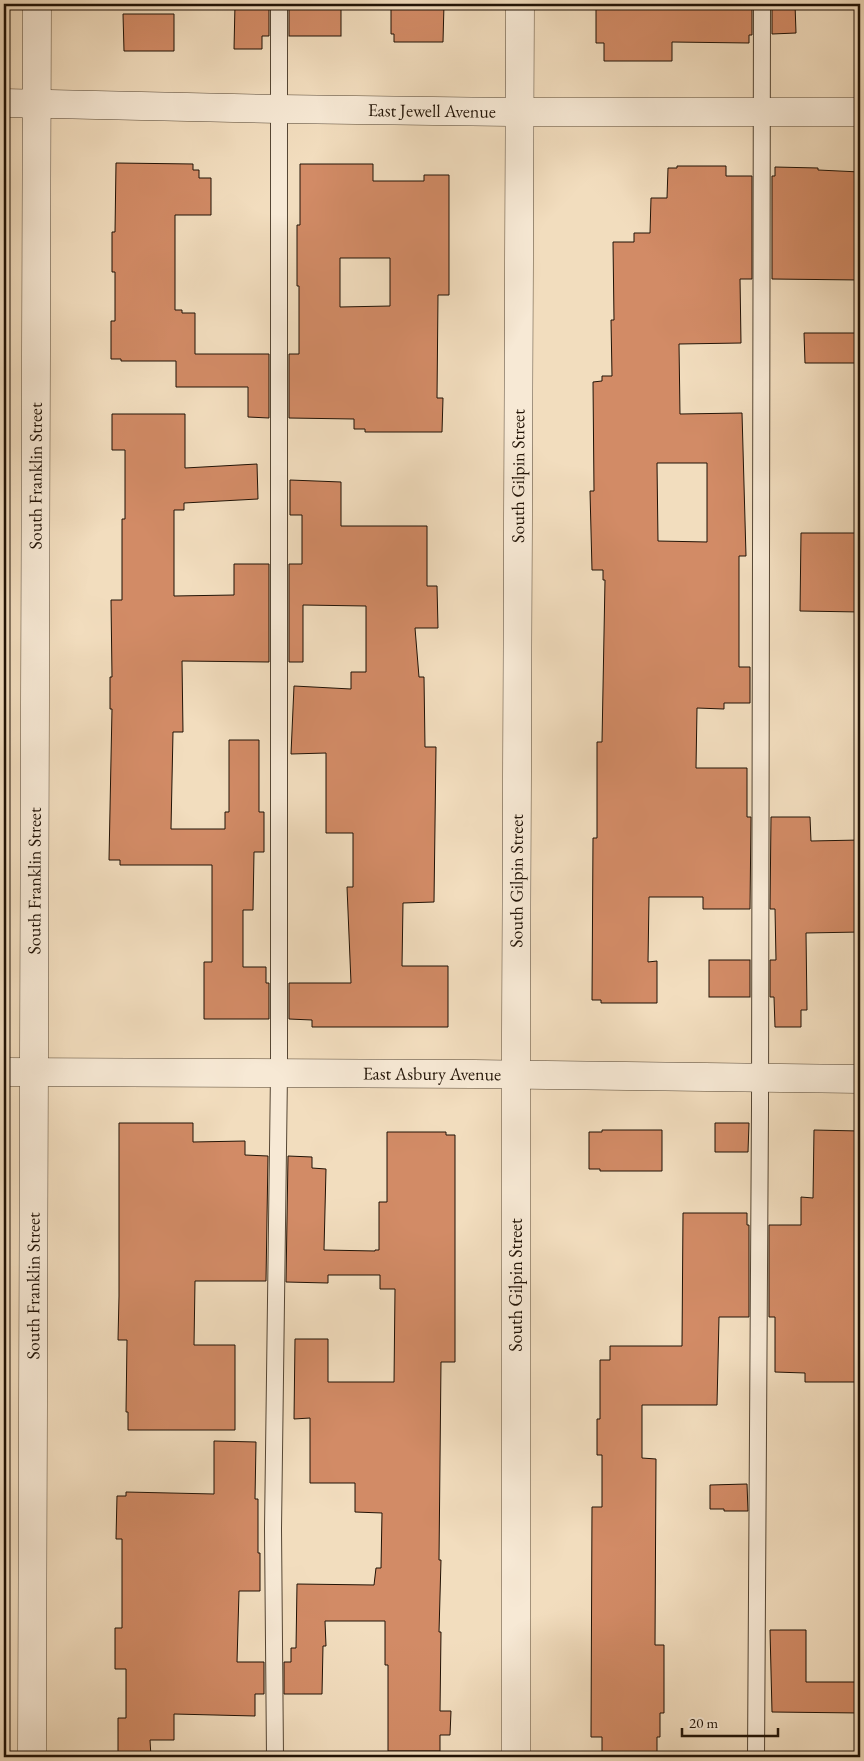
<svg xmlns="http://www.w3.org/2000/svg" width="864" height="1761" font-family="'EB Garamond',serif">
	<rect width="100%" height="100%" fill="#f2ddbe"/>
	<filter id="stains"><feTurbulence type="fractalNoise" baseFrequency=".004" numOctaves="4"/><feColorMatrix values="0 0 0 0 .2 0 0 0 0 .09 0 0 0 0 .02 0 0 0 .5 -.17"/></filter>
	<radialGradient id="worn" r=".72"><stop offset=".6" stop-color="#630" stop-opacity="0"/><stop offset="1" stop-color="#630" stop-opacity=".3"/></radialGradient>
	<g fill="#d28b66" stroke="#211306" fill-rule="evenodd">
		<path d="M235,4H269V36H262V49H234Z"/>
		<rect x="289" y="4" width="52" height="32"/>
		<path d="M391,4H444L443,42H394V34H391Z"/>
		<path d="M606,4H750L752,5V35H749V43L672,42V61H604V43H596V8H606Z"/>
		<path d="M772,4H795L796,33L772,34Z"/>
		<path d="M123,14H174V51H124Z"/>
		<path d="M116,163L193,164V170H199V178H211V215H175V310H182V313H195V354H269V418L248,417V387H176V361H121V359H111V321H115V272H112V232H115Z"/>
		<path d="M300,164H373V181H424V175H449V295H438L437,398H443L442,432H365V429H354V419L289,418V354H299V286H297V225H300ZM340,258H390V306L340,307Z"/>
		<path d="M677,166H726V176H752V279H740L741,343L679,344L680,414L742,413L746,556H739V667H750V703H724V709L697,708L696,768H747V817H751L750,909H703V897H649L648,962L657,961V1003H601V1000H592L593,838H597V742H602L605,580H603V570H592L590,491H594L593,382L602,381V376H612L611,320H614L613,242H634V233H650L651,198H667L668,168H677ZM657,463H707V542L658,541Z"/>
		<path d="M775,167L818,168V170L860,172V280L772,279V176H775Z"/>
		<path d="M804,333H860V363H805Z"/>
		<path d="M112,414H185V468L257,464L258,499L184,503V510H174V596L234,595V564H269V662L182,661L183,732H173L171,829H225V812H229V740H259V812H264V852H254L253,910H243V967H266V983H269V1019H204V962H212V865H120V860H109L112,709H110V677H112L111,600H122V519H125V450H112Z"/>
		<path d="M290,480L341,482V526H427V586H437L438,628H415L419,677H424L425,747H436L434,902L403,903L402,966H448V1027H312V1020L289,1019V983H351L347,887H353V833H326V753L291,754L294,686L351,689V672H366V606L303,605V662H289V564H302V515H290Z"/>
		<path d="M801,533H860V612L800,611Z"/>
		<path d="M771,817H810L811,841L860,840V932L806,933L807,1010H801V1027H775L774,997H770V960H776L775,909H770Z"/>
		<rect x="709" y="960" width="41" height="37"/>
		<path d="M119,1123H193V1142L245,1141V1155L268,1156L266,1281H195L194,1345H235V1430H128V1412H126L127,1340H118L119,1296Z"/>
		<path d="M715,1123H749L748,1152H715Z"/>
		<path d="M602,1130H662V1171H600V1169H589V1132H602Z"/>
		<path d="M814,1130L859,1131L860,1382H805V1373L775,1372V1317H769V1225H801V1197L813,1198Z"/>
		<path d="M387,1132H446V1135H455V1362H441L439,1560H441L439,1632H441L440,1711H451L450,1735H440V1751H388V1665H385V1621H325L326,1646H323L322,1694H284V1662H291V1648H296L297,1584L374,1585L376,1568H381L382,1513L355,1512V1483H310V1418L294,1419L295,1339H328V1382H394L395,1289H380V1275H328V1283L286,1282L288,1156L312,1157V1168L326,1169L324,1250L375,1251V1250H379V1202H387Z"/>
		<path d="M683,1213H747V1225H749V1317H719L717,1405H642V1458L656,1459L655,1645H664V1713H660V1737H657V1757H602V1737H591L592,1507H602V1455H597V1419H600V1360H610V1346H682Z"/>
		<path d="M214,1441L256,1442L255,1499H258V1553H260V1591H239L237,1662H264V1694H255V1716L174,1714V1740H150L151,1757H118V1718H126V1669H115V1628H122V1539H116L117,1496H126V1492L214,1494Z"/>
		<path d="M747,1484L748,1511H724V1509H710V1485Z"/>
		<path d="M770,1630H806V1682H860V1713L772,1712Z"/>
	</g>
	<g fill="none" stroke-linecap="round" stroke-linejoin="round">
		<defs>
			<g id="service">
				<path d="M275,1757L273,1529L279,1073V4"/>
				<path d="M756,1757L760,1108L762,4"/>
			</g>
			<g id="minor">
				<path id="s1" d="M4,103L279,109L519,112H860"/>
				<path id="s2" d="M516,1757V1033L520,4"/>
			</g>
			<g id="tertiary">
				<path id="s3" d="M4,1072L474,1074L860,1079"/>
				<path id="s4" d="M32,1757L37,4"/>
			</g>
		</defs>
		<use href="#service" stroke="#554634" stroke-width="18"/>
		<use href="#minor" stroke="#554634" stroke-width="29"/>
		<use href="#tertiary" stroke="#554634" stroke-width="29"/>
		<use href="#service" stroke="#f7e9d5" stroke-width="16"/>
		<use href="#minor" stroke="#f7e9d5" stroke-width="28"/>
		<use href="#tertiary" stroke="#f7e9d5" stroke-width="28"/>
	</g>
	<g text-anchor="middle" stroke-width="4" stroke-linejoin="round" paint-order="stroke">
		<g font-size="18" fill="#211306" stroke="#f7e9d5">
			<text dy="6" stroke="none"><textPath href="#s1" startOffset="428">East Jewell Avenue</textPath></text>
			<text dy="6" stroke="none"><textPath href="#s4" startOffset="1281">South Franklin Street</textPath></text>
			<text dy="6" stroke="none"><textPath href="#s2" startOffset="1281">South Gilpin Street</textPath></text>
			<text dy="6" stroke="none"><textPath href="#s4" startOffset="876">South Franklin Street</textPath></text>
			<text dy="6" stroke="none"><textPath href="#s2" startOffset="876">South Gilpin Street</textPath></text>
			<text dy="6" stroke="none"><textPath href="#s3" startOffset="428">East Asbury Avenue</textPath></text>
			<text dy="6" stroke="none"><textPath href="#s4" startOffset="471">South Franklin Street</textPath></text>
			<text transform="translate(516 1285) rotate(-90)" y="6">South Gilpin Street</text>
		</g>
	</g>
	<rect width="864" height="1761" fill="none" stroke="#f2ddbe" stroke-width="20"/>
	<rect x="5" y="5" width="854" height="1751" fill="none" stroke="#211306" stroke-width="2.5"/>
	<rect x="10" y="10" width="844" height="1741" fill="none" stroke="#211306"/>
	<path d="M682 1728v8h96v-8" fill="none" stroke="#211306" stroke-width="2.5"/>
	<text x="689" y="1728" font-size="15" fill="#211306" stroke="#f7e9d5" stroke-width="4" paint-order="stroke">20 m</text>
	<rect width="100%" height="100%" filter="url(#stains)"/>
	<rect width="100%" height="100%" fill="url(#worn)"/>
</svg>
